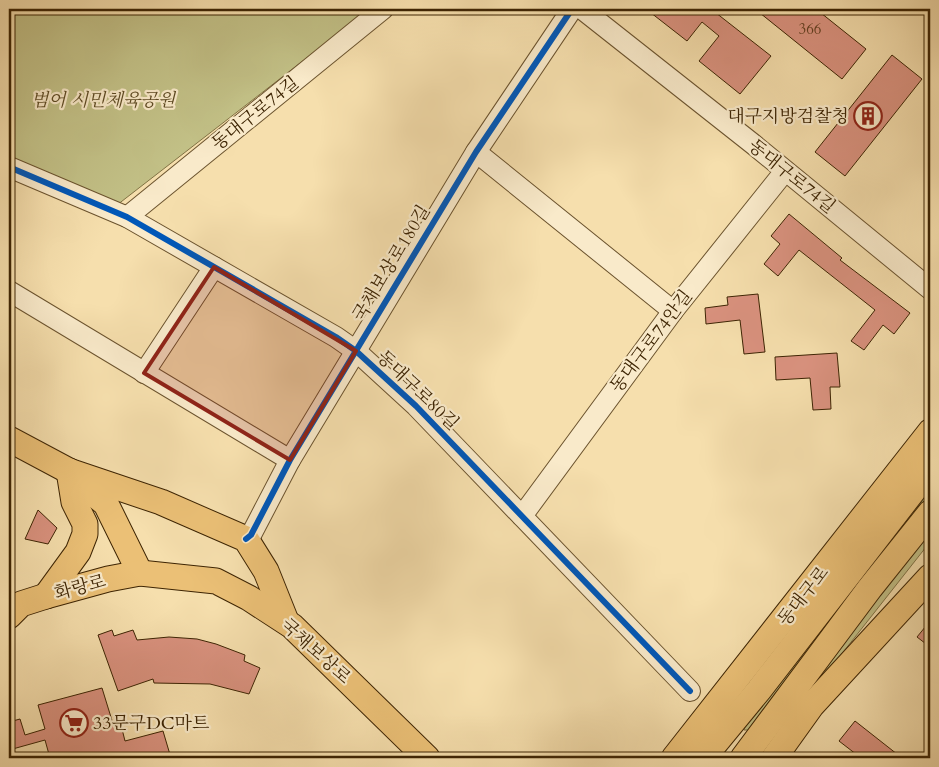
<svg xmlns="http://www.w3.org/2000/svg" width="939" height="767" font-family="Cardo,'Noto Serif KR',serif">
	<rect width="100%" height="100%" fill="#f6dfad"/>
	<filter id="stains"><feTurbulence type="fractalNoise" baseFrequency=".004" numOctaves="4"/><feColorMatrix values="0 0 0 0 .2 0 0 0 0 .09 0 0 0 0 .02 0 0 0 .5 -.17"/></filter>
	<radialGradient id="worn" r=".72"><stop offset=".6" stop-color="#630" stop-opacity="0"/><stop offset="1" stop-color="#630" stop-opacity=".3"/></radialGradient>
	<g fill="#c2c086" stroke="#807244">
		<path d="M9,9H370L117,205L9,160Z"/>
		<path d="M930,487V502L750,730H744V724Z"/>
		<path d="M930,527V542L773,741H767Z"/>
	</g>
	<g fill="#da927f" stroke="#3d2403">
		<path d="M646,9H711L771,56L740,94L699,61L719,36L702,22L687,41Z"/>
		<path d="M755,9H816L866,49L842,79Z"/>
		<path d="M892,55L922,79L845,176L815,152Z"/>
		<path d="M789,214L842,258L840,260L910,313L894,334L883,325L864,350L851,341L875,310L799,250L778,276L764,264L780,244L771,236Z"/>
		<path d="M758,294L765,352L744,354L740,320L706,324L705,308L728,305L727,297Z"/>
		<path d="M837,353L840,387H830L831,409L813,410L810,378L776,380L775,357Z"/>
		<path d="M38,510L57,528L48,544L25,539Z"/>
		<path d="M930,621V647L917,637Z"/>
		<path d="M112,630L114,636L133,630L137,640L169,637L197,639L216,644L245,655L244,661L260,668L249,694L210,684L154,683L153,679L118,691L98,635Z"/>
		<path d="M102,688L114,727L121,725L125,741L163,731L171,758H50L45,740L9,750V722L20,719L25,735L45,729L38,705Z"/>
		<path d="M855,721L902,758H861L839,741Z"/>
	</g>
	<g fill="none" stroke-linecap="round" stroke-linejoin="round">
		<defs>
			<g id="minor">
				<path d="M582,9L753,144L930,289"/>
				<path d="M476,152L673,311"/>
				<path d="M9,167L127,217L336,337L356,351L416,406L690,691"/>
				<path d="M127,217L383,9"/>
				<path d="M9,291L290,460"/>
				<path d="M144,373L214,267"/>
				<path d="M522,516L673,311L785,171"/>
				<path d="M246,539L251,535L290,460L476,152L572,9"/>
			</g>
			<g id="major">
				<path d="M9,439L69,471L82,484L106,504L140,573"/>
				<path d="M69,471L161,502L246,539L266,571L286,621"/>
				<path d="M46,596L78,552L85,534V524L74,502L69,471"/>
				<path d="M9,616L21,604L46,596L108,579L140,573L216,581L249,598L292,626L427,758"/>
				<path d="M674,758L930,432"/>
				<path d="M703,758L759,690L930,469"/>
				<path d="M743,758L870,588L930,513"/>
				<path d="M774,758L812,705L930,577"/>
			</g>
		</defs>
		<use href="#minor" stroke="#6b532e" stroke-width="22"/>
		<use href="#major" stroke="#3d2403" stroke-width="27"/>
		<use href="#minor" stroke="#f9eaca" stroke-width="20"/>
		<use href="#major" stroke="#ebc076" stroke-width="25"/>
		<defs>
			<g id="cycleway">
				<path d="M9,167L127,217L336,337L356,351L416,406L690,691"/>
				<path d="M246,539L251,535L290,460L476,152L572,9"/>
			</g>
		</defs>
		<use href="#cycleway" stroke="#f9eaca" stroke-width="9"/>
		<use href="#cycleway" stroke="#0057b8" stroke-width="6"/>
	</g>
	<path fill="#8f2418" fill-opacity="0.2" stroke="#8f2418" stroke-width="4" stroke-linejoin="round" d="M214,267L356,351L290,460L144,373Z"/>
	<defs>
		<symbol id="building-ring" viewBox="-11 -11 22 22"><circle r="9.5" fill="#f9eaca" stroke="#8f2418" stroke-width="1.5"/><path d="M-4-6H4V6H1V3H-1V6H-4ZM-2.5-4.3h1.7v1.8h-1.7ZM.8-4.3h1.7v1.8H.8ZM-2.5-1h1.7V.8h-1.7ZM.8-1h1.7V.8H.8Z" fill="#8f2418"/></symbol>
		<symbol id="supermarket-ring" viewBox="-11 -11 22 22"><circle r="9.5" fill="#f9eaca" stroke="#8f2418" stroke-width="1.5"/><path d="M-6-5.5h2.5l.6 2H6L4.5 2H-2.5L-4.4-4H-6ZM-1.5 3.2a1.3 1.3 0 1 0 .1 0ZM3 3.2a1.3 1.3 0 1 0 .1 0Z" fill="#8f2418"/></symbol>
	</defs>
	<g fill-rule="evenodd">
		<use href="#building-ring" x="852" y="100" width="32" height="32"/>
		<use href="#supermarket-ring" x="58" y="707" width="32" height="32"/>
	</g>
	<g text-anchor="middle" stroke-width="4.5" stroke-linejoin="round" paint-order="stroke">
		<g font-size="15" fill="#644022">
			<text x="810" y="34">366</text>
		</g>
		<g font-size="18" font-style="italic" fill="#5e4b24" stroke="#f9eaca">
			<text x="103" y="106">범어 시민체육공원</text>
		</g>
		<g font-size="18" fill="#3d2403" stroke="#f9eaca">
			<text transform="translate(255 113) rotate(-39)" y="6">동대구로74길</text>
			<text transform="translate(792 176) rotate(39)" y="6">동대구로74길</text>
			<text transform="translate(391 263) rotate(-59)" y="6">국채보상로180길</text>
			<text transform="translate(651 341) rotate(-53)" y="6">동대구로74안길</text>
			<text transform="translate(418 390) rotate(44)" y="6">동대구로80길</text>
			<text transform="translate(80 587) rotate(-15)" y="6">화랑로</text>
			<text transform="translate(803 596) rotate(-52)" y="6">동대구로</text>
			<text transform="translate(316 651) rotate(42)" y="6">국채보상로</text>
		</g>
		<g font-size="18" fill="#3d2403" stroke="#f9eaca" text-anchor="end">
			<text x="849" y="122">대구지방검찰청</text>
			<text x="93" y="729" text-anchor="start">33문구DC마트</text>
		</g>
	</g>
	<rect width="939" height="767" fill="none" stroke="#f6dfad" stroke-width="30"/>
	<rect x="10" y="10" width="919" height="747" fill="none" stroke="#3d2403" stroke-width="2.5"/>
	<rect x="15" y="15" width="909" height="737" fill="none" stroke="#3d2403"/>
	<rect width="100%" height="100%" filter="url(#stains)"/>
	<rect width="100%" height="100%" fill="url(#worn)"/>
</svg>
